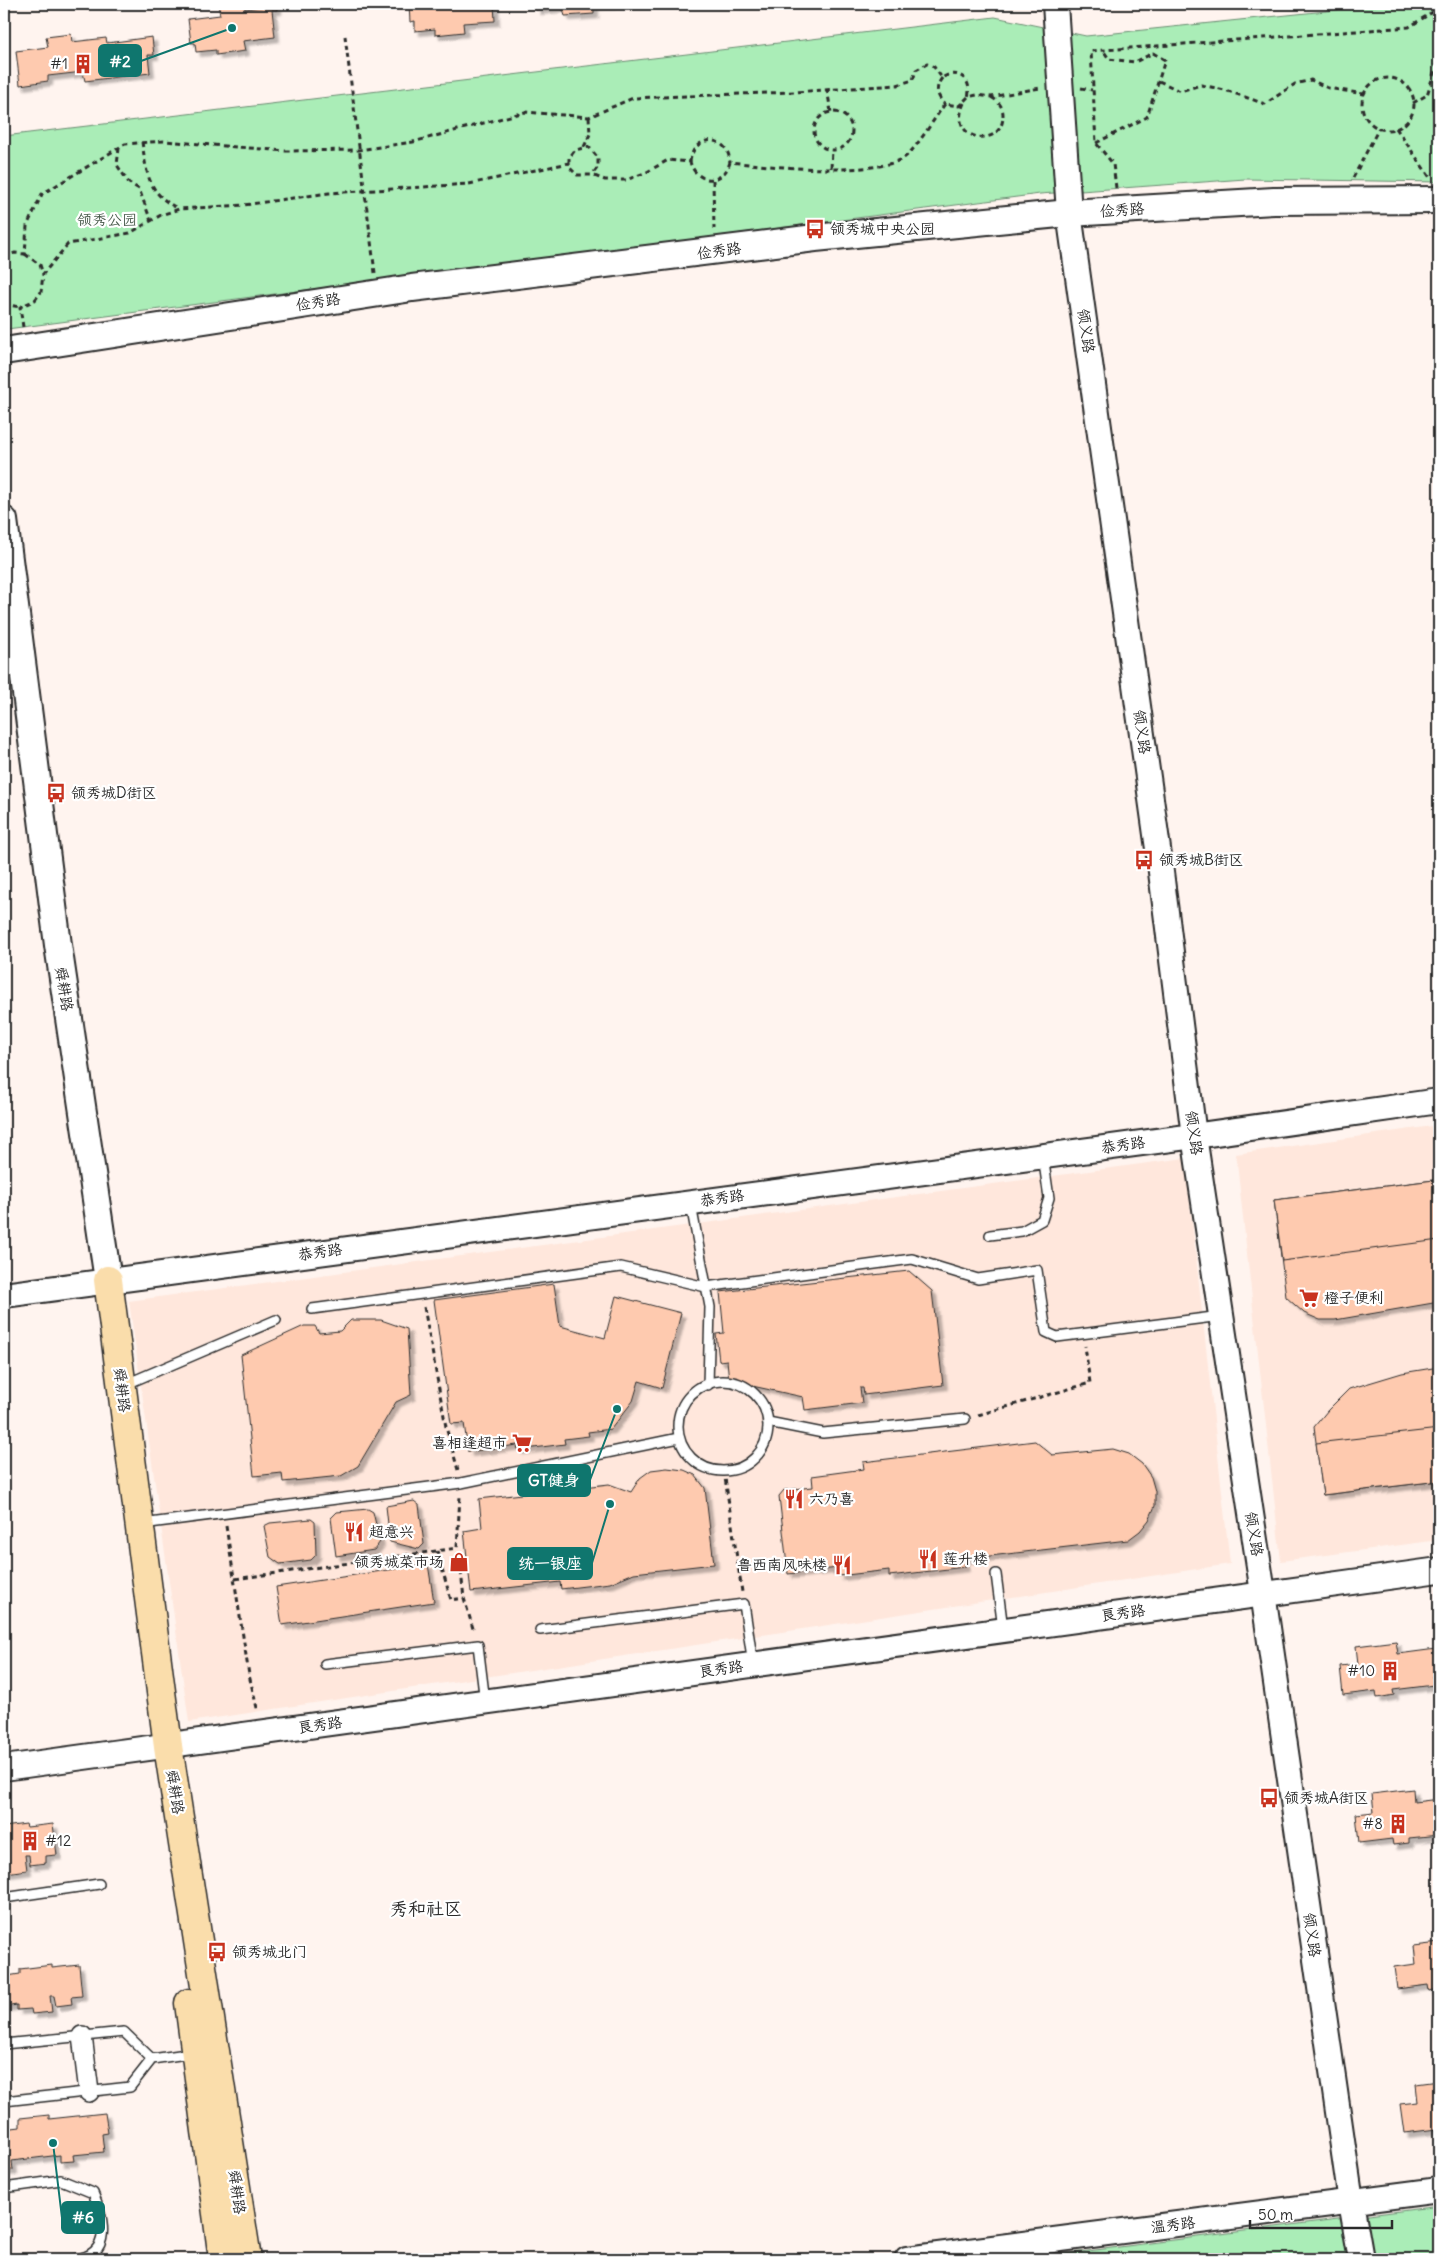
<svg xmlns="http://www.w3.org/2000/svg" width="1443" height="2263" font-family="Delius,'LXGW WenKai TC',sans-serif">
	<defs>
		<filter id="shadow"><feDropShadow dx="4.5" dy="4.5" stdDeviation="1" flood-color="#0004"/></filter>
	</defs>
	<rect width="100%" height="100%" fill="#fff4ef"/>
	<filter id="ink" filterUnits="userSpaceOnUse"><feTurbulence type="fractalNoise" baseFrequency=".02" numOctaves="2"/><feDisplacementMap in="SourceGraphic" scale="10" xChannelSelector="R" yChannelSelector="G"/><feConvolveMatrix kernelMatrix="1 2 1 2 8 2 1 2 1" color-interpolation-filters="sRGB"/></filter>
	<g filter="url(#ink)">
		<g fill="#ffe7dc">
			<path d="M1439,1125V1540L1281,1561L1236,1154Z"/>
			<path d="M1185,1158L1230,1564L189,1722L129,1301Z"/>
		</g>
		<g fill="#aaedb7" stroke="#6a8c71">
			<path d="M1393,4H1439V182L1245,179L1040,194L7,329L4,298V136L995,17L1086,36Z"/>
			<path d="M1439,2206V2259H1026Z"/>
		</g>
		<g fill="#fecaaf" stroke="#2b2b2b" filter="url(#shadow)">
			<path d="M218,4H244L245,9L277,5V10H272L275,37L243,41L245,51L216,55V50L196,52L195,43H191L188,19L220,15Z"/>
			<path d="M409,4H494L495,21L463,23L464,32L435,35V29L415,31V21L410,22Z"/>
			<path d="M535,4H611L594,5V14L565,16L562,7L536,10Z"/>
			<path d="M71,34L72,42L106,38L107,43L152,37L154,55H148L150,73L85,81L83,72L48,76V81L20,85L16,51L48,47L46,37Z"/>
			<path d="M1434,1180L1439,1217V1302L1335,1320H1320L1304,1313L1286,1297L1274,1200Z"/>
			<path d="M1434,1180L1439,1217V1240L1282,1261L1274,1200Z"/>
			<path d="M909,1271L932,1291L943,1385L864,1395L863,1388H860L862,1403L805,1410L803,1397L729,1381L727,1360L719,1361L716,1334L724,1333L720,1292Z"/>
			<path d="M554,1284L560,1326L605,1338L616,1296L681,1313L662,1388L639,1381L633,1401L611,1429L588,1432L589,1436L564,1439L565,1444L518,1450L517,1445L468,1452L464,1423L451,1424L434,1300Z"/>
			<path d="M351,1320H381L407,1329L411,1395L396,1402L358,1466L341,1476L283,1482L282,1473L254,1476L241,1355L304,1326H315L319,1333L340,1331Z"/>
			<path d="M1439,1367V1481L1323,1495L1314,1427L1328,1410L1349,1389L1402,1373Z"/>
			<path d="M1439,1429V1481L1323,1495L1316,1443Z"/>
			<path d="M1035,1441L1052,1455L1113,1449L1129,1454L1142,1464L1151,1477L1155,1491V1506L1149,1520L1140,1531L1128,1540L964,1559L965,1567L889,1576V1570L838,1576V1568L788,1574L779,1496L784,1490L813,1487L812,1476L864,1469L863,1462Z"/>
			<path d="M667,1468L684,1470L695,1475L705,1488L714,1564L634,1573L610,1583L561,1589L560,1582L471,1592L464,1531L482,1528L479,1499L609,1484L631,1492L640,1478L651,1470Z"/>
			<path d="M414,1501L419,1505L424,1544L419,1549L390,1542L386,1506Z"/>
			<path d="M368,1509L373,1512L380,1542L374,1550L336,1556L331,1518L337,1512Z"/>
			<path d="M311,1519L315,1522L316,1555L311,1560L280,1564L270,1557L264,1526L270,1523Z"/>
			<path d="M428,1564L434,1602L282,1625L276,1587Z"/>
			<path d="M1396,1641L1398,1654L1436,1649L1439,1658V1676H1432L1434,1685L1393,1690L1394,1695L1377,1698L1376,1691L1343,1695L1340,1666L1358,1664L1356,1646Z"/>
			<path d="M1413,1789L1414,1802L1439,1799V1835L1409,1838V1843L1393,1845L1392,1839L1359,1843L1356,1814L1374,1812L1372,1794Z"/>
			<path d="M26,1824L27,1827L53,1824L57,1855L46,1856V1863L30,1865L29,1855H25L27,1870L6,1873V1868H4V1827Z"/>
			<path d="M1439,1943V1989L1429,1991L1428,1985L1397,1989L1394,1967L1416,1964L1414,1946Z"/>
			<path d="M52,1965V1968L79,1965L82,1996L71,1997L72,2004L56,2006L54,1996H50L52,2012L32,2014L31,2009L17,2010V2005L4,2007V1990H9L7,1976L20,1974V1969Z"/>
			<path d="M1439,2081V2135L1437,2129L1404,2133L1400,2104L1418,2102L1416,2084Z"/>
			<path d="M105,2113L108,2133L102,2134L104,2152L73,2155L74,2161L60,2162V2155L12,2161L13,2170L4,2171V2129L20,2127V2118L49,2115V2119Z"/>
		</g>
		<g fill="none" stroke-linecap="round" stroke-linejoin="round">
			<defs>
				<g id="service">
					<path d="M691,1205L710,1307L708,1385"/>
					<path d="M990,1235L1022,1231L1042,1220L1049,1198L1043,1156"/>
					<path d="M312,1309L621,1267L706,1287L912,1259L978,1279L1037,1270L1046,1332L1057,1337L1221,1316"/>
					<circle cx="723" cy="1426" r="45"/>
					<path d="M124,1385L276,1320"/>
					<path d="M768,1422L823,1433L965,1419"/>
					<path d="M142,1524L461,1483L679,1438"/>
					<path d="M996,1574L1003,1629"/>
					<path d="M540,1630L744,1604L753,1664"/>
					<path d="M325,1664L478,1645L485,1702"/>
					<path d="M4,1898L99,1884"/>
					<path d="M4,2044L124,2032L152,2059"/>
					<path d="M4,2101L130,2087L152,2059L193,2053"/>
					<path d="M4,2188L61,2180L93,2193C104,2218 113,2255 75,2259"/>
				</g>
				<path id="minor" d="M82,2036L89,2092"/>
				<g id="tertiary">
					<path d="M1055,4L1069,213L1159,856L1194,1136L1263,1593L1351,2202L1361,2259"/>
					<path d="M4,1295L1194,1136L1439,1101"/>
					<path d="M4,1768L1439,1570"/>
					<path d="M907,2259L1439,2190"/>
				</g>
				<g id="secondary">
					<path d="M4,351L412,288L815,238L1069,213L1274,201L1439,200"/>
					<path d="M4,520L58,945L108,1280"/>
				</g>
				<g id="primary">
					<path d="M108,1280L168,1746L247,2259"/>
					<path d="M189,2003L223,2259"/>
				</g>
			</defs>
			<use href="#service" stroke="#2b2b2b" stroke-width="12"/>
			<use href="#minor" stroke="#2b2b2b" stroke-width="22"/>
			<use href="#tertiary" stroke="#2b2b2b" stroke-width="28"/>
			<use href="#secondary" stroke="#2b2b2b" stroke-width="30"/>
			<use href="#primary" stroke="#2b2b2b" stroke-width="31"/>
			<g stroke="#2b2b2b" stroke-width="3" stroke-dasharray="5 4" stroke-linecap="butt">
				<path d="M1438,4L1439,11"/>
				<path d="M345,36L375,273"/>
				<path d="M942,78C935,87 936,96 945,104"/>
				<circle cx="1388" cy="104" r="26"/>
				<path d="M1159,81L1180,91L1201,85L1225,90L1265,104L1295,84L1311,80L1328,88L1364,94"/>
				<path d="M1081,88L1092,90"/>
				<path d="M827,89L831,112"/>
				<path d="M964,103C946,142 1004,150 1003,115C1003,106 998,101 991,97"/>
				<path d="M1413,103L1427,95L1439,57"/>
				<circle cx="833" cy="131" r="19"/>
				<path d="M1396,128L1431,179"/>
				<path d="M142,142C147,174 147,193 179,209"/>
				<path d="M1096,143L1147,117L1165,60L1153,53L1135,62L1109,59L1103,50"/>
				<path d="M584,147L590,134L589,117"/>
				<path d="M119,148L117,165L129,183L139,189L151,221"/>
				<path d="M690,162C693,133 728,134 730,162"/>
				<path d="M569,163V158L575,150L589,147L598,158V167L592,175"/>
				<path d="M831,168L832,150"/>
				<path d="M1353,178L1379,128"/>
				<path d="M713,180L714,229"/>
				<path d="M1116,188L1113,164L1096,143L1091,51L1409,27L1439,8"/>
				<path d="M25,254L40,265L43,274"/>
				<path d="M4,256L15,253L25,254L27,226L42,194L125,144L164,141L286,151L359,150L413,142L525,112L589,117L633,98L794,92L897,85L913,80L916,70L927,64L934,67L942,78C957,68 973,79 968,97"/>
				<path d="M4,304L20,307"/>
				<path d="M23,327L20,307L35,300L41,292L43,274L68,244L130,233L161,215L179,209L244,205L329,193L469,184L569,163L570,168L577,175H592L605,180H626L647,172L668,160L690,162C697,185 724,185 730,162C766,166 877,178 905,157C917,148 935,117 945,104L959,106L968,97L977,95L991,97L1040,88"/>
				<path d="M424,1307L446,1427L458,1470"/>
				<path d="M978,1415L1090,1383L1085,1346"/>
				<path d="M724,1471L742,1592"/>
				<path d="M226,1526L249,1675L258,1712"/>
				<path d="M437,1551L451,1600L464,1598"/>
				<path d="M461,1571L464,1598L474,1632"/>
				<path d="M235,1579L457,1548L460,1496"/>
			</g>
			<use href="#service" stroke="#fff" stroke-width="9"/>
			<use href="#minor" stroke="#fff" stroke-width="19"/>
			<use href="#tertiary" stroke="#fff" stroke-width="24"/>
			<use href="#secondary" stroke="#fff" stroke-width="26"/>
			<use href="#primary" stroke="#faddab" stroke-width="28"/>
		</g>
	</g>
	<defs>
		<symbol id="building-bare" viewBox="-9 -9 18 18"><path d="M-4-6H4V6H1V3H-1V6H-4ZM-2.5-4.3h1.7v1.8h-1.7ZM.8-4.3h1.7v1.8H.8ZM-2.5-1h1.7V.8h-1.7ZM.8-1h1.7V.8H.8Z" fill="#c8321e" stroke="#fff" stroke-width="2.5" paint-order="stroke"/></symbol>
		<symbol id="bus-bare" viewBox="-9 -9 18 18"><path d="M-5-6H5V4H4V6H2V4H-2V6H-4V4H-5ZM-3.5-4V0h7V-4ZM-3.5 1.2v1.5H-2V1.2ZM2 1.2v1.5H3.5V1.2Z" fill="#c8321e" stroke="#fff" stroke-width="2.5" paint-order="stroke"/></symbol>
		<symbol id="supermarket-bare" viewBox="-9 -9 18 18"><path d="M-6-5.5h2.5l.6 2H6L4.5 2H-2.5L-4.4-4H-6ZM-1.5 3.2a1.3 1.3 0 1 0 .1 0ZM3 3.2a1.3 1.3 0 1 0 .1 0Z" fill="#c8321e" stroke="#fff" stroke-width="2.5" paint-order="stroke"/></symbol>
		<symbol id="restaurant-bare" viewBox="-9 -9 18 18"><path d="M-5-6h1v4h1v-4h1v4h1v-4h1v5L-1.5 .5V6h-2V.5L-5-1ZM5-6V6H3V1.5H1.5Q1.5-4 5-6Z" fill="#c8321e" stroke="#fff" stroke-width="2.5" paint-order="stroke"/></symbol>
		<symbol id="shop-bare" viewBox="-9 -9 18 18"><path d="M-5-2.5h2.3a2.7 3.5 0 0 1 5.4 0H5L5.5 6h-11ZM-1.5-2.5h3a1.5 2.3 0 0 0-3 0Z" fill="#c8321e" stroke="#fff" stroke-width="2.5" paint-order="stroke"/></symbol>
	</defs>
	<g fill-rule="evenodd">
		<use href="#building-bare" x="69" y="50" width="28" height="28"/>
		<use href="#bus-bare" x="801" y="215" width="28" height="28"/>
		<use href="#bus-bare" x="42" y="779" width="28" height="28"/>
		<use href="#bus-bare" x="1130" y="846" width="28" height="28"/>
		<use href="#supermarket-bare" x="1295" y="1284" width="28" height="28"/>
		<use href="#supermarket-bare" x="508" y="1429" width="28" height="28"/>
		<use href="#restaurant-bare" x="780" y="1485" width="28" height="28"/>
		<use href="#restaurant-bare" x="340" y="1518" width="28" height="28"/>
		<use href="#restaurant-bare" x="914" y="1545" width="28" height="28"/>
		<use href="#shop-bare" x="445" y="1548" width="28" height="28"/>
		<use href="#restaurant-bare" x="828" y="1551" width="28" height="28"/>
		<use href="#building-bare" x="1376" y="1657" width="28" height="28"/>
		<use href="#bus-bare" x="1255" y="1784" width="28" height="28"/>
		<use href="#building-bare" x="1384" y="1810" width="28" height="28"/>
		<use href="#building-bare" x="16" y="1827" width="28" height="28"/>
		<use href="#bus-bare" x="203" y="1938" width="28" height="28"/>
	</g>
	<g text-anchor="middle" stroke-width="4.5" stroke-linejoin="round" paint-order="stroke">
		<g font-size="15" fill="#2b2b2b" stroke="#fff" text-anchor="start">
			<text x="68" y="69" text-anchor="end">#1</text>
			<text x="830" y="234">领秀城中央公园</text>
			<text x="71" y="798">领秀城D街区</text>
			<text x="1159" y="865">领秀城B街区</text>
			<text x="1324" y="1303">橙子便利</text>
			<text x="507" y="1448" text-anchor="end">喜相逢超市</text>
			<text x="809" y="1504">六乃喜</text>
			<text x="369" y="1537">超意兴</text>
			<text x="943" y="1564">莲升楼</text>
			<text x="444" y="1567" text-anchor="end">领秀城菜市场</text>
			<text x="827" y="1570" text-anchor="end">鲁西南风味楼</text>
			<text x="1375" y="1676" text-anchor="end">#10</text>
			<text x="1284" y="1803">领秀城A街区</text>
			<text x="1383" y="1829" text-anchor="end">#8</text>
			<text x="45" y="1846">#12</text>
			<text x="232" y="1957">领秀城北门</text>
		</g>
		<g font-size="15" fill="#2b2b2b" stroke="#fff">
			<text transform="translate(1122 210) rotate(-4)" y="5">俭秀路</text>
			<text transform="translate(719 251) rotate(-8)" y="5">俭秀路</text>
			<text transform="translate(318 302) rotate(-9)" y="5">俭秀路</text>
			<text transform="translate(1086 331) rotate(82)" y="5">领义路</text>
			<text transform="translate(1142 732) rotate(82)" y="5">领义路</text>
			<text transform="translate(64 989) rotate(81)" y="5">舜耕路</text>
			<text transform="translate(1194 1133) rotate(82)" y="5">领义路</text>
			<text transform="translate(1123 1145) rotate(-8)" y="5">恭秀路</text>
			<text transform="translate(722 1198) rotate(-8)" y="5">恭秀路</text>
			<text transform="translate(320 1252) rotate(-8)" y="5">恭秀路</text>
			<text transform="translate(122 1390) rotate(83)" y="5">舜耕路</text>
			<text transform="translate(1254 1534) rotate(81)" y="5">领义路</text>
			<text transform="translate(1123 1613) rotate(-8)" y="5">良秀路</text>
			<text transform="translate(721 1669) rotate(-8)" y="5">良秀路</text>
			<text transform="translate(320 1725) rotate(-8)" y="5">良秀路</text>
			<text transform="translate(175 1792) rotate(81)" y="5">舜耕路</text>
			<text transform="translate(1312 1935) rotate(82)" y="5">领义路</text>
			<text transform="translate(237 2192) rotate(82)" y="5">舜耕路</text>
			<text transform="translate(1173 2225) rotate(-7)" y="5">温秀路</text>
		</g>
		<g font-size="15" fill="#4b5c4e" stroke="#fff">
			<text x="107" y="225">领秀公园</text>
		</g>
		<g font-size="18" fill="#2b2b2b" stroke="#fff">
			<text x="426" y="1915">秀和社区</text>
		</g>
	</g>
	<path fill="none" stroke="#0f766e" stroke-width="2" d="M232 28L141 61M617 1409L590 1480M610 1504L592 1563M53 2143L62 2218"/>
	<g fill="#0f766e" stroke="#fff" stroke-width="2">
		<circle cx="232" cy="28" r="5"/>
		<circle cx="617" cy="1409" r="5"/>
		<circle cx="610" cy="1504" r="5"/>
		<circle cx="53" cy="2143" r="5"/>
	</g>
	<g fill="#0f766e" stroke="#0f766e" stroke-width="2">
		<rect x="99" y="45" width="42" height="31" rx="5"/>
		<rect x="518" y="1465" width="72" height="31" rx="5"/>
		<rect x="508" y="1548" width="84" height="31" rx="5"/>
		<rect x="62" y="2202" width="42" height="31" rx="5"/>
	</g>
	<g font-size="16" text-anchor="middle" font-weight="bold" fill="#fff">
		<text x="120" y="67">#2</text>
		<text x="554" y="1486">GT健身</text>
		<text x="550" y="1569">统一银座</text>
		<text x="83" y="2223">#6</text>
	</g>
	<rect width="1443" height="2263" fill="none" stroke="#fff" stroke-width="20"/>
	<rect x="10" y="10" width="1423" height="2243" fill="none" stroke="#2b2b2b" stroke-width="2" filter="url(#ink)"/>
	<path d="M1250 2220v8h142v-8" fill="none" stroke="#2b2b2b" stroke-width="2.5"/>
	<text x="1258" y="2220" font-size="15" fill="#2b2b2b" stroke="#ffffff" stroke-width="4" paint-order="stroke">50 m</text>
</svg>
